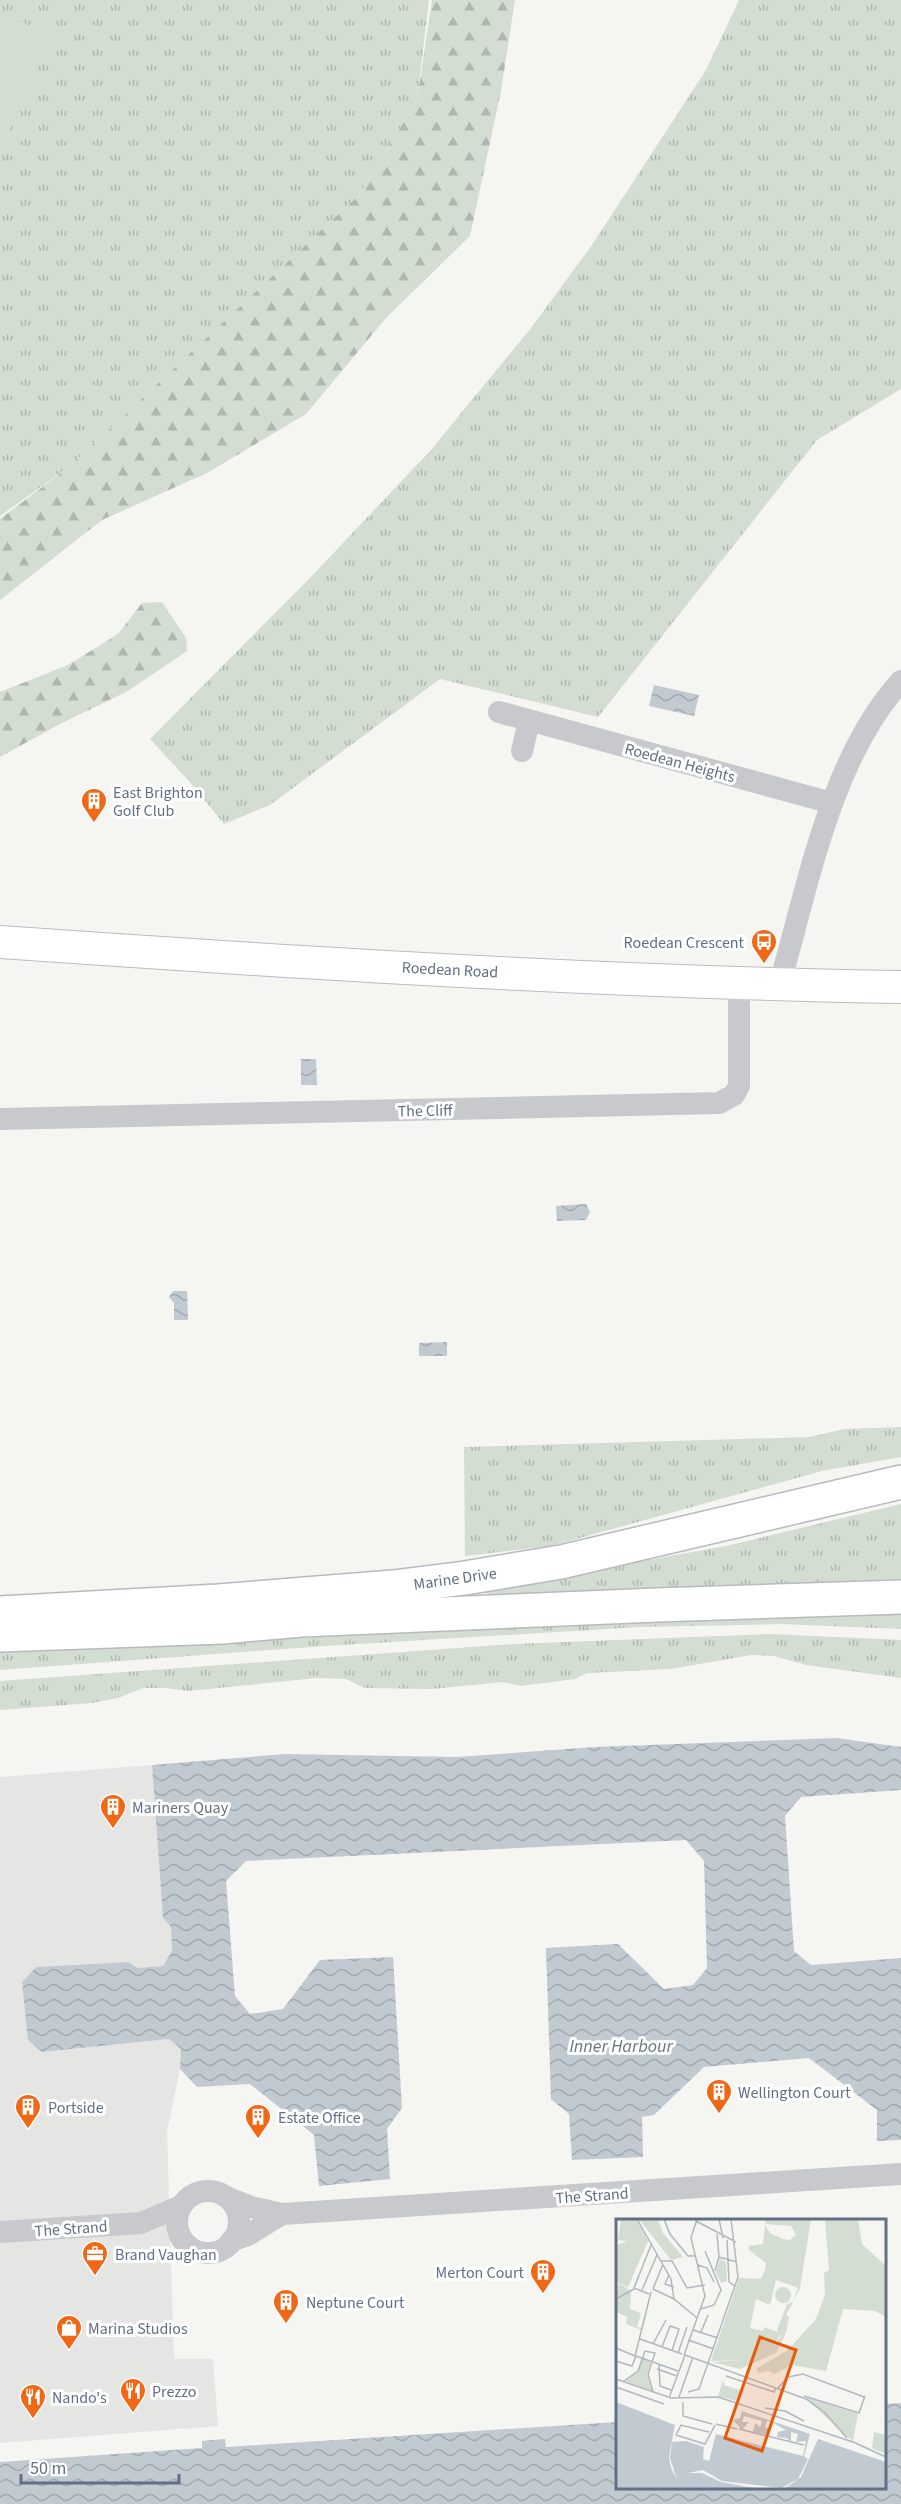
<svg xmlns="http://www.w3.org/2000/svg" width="901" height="2504" font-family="'Source Sans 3',sans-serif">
	<defs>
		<pattern id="grass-tufts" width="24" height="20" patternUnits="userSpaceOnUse" patternTransform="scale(1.5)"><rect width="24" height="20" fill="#d4ddd2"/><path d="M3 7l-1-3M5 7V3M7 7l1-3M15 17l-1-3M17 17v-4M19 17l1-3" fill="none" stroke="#afb8b0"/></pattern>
		<pattern id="forest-firs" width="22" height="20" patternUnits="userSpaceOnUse" patternTransform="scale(1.5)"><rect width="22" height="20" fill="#d4ddd2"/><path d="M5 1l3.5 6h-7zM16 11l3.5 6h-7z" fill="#afb8b0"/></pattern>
		<pattern id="water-waves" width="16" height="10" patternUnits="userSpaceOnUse" patternTransform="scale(1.5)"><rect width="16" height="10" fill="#c2cad1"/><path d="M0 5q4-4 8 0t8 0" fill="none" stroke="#a1a8af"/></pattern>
	</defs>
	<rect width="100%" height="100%" fill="#f5f5f1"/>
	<path fill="#e5e6e4" d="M152,1765L163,1918L171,1927L172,1951L163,1966L138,1968L128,1962L36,1967L42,2052L169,2039L181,2049L180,2069L167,2131L174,2359H213L218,2426L0,2443V1777Z"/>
	<g fill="url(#grass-tufts)">
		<path d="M0,0H429L417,100L360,194L70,466L0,516Z"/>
		<path d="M739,0H901V389L817,440L598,717L440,679L270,805L224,824L189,781L150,739L309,579L430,451L531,328L592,245L706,70Z"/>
		<path d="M901,1427V1457L822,1471L551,1546L465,1556L464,1447L810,1437L844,1429Z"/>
		<path d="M901,1504V1579L660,1588L488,1599L486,1589L726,1546Z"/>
		<path d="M901,1606V1629L783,1624L640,1627L325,1646L0,1670V1652Z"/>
		<path d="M771,1634L901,1640V1678L806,1665L774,1656L751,1655L671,1669L587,1673L575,1679L521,1686L502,1682L432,1689L365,1688L346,1679L317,1678L188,1691L165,1688H143L118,1698L92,1703L0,1710V1681L514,1644Z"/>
	</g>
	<g fill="url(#forest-firs)">
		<path d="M432,0H515L501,91L470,236L386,318L306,414L207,473L102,520L0,600V519L70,466L360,194L417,100Z"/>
		<path d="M162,602L186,638L187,651L128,691L58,725L0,757V692L68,665L118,634L142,603Z"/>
	</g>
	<path fill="#d4ddd2" d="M0,12L52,36L0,151Z"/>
	<g fill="url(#water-waves)">
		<path d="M654,685L699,695L694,716L649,706Z"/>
		<path d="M301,1059H316L317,1085H301Z"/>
		<path d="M586,1204L590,1212L586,1220L557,1221L556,1206Z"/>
		<path d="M173,1291H187L188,1320H174V1303L169,1297Z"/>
		<path d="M447,1342V1356H419V1343Z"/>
		<path d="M836,1738L901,1747V1790L801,1797L785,1816L794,1951L811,1965L901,1958V2140L877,2141V2110L809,2058L704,2067L654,2115L642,2117L643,2157L572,2160L569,2114L551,2099L546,1948L618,1944L664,1989L693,1985L707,1968L704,1861L686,1840L246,1861L226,1881L235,1996L250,2014L283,2009L320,1960L393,1957L402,2108L387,2129L390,2179L319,2186L314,2135L250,2084L197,2087L180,2069L181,2049L169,2039L42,2052L28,2040L22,1982L36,1967L128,1962L138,1968L163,1966L172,1951L171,1927L163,1918L152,1765L285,1754L457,1757L595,1747Z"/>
		<path d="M901,2403V2504H0V2462L202,2448V2441L225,2439L226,2447L617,2422L618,2488H884L885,2404Z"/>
	</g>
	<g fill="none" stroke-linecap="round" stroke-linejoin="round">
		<defs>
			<path id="secondary" d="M0,942C300,963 600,982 901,987"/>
			<g id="primary">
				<path d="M0,1613L218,1601L393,1587L465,1578L561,1562L901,1482"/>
				<path d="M0,1635L222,1627L301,1620L657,1605L901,1597"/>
			</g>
		</defs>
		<use href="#secondary" stroke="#b9bcc2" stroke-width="34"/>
		<use href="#primary" stroke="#b7babf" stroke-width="36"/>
		<g stroke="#c7c9cd" stroke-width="22">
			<path d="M499,712L832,803"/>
			<path d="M522,751L529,721"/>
			<path d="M781,985L783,972C810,876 833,756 901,681"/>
			<path d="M0,1119L719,1103L734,1095L739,1086V983"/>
			<circle cx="208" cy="2222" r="31"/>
			<path d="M226,2197L251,2207L282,2214L901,2174"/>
			<path d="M0,2232L141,2223L181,2206"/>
			<path d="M231,2241L248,2235L282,2214"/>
		</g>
		<use href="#secondary" stroke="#fff" stroke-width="32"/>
		<use href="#primary" stroke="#fff" stroke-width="33"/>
	</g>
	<defs>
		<symbol id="building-pin" viewBox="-11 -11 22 30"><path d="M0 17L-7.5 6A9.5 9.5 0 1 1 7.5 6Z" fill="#f06716" stroke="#fff"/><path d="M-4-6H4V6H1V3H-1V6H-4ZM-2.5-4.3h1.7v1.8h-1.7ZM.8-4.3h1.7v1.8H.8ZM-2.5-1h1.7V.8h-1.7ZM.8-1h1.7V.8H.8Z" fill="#fff"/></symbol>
		<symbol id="bus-pin" viewBox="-11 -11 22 30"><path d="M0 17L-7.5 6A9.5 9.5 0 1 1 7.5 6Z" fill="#f06716" stroke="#fff"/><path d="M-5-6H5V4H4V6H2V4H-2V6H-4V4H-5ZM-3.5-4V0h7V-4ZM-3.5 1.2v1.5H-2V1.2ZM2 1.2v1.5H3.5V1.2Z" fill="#fff"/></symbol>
		<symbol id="office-pin" viewBox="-11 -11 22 30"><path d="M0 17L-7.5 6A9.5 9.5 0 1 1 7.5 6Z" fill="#f06716" stroke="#fff"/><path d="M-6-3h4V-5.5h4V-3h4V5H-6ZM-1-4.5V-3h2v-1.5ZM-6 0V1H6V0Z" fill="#fff"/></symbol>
		<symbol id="shop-pin" viewBox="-11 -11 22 30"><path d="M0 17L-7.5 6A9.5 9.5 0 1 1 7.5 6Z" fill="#f06716" stroke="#fff"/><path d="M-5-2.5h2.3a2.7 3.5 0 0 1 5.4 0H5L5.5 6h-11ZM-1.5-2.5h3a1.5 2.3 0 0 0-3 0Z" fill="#fff"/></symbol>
		<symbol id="restaurant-pin" viewBox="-11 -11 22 30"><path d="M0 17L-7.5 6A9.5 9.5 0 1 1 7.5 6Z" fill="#f06716" stroke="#fff"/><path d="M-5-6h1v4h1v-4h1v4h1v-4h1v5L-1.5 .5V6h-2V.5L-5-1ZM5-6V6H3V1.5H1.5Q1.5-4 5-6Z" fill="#fff"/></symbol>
	</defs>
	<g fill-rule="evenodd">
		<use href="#building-pin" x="79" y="786" width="30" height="40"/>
		<use href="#bus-pin" x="749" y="927" width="30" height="40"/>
		<use href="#building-pin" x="98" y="1792" width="30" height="40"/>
		<use href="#building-pin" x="704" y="2077" width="30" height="40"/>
		<use href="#building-pin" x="13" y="2092" width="30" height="40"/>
		<use href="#building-pin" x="243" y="2102" width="30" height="40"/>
		<use href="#office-pin" x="80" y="2239" width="30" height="40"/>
		<use href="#building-pin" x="528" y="2257" width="30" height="40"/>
		<use href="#building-pin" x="271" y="2287" width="30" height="40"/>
		<use href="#shop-pin" x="54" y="2313" width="30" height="40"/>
		<use href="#restaurant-pin" x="118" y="2376" width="30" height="40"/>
		<use href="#restaurant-pin" x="18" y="2382" width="30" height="40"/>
	</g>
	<g text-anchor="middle" stroke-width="6" stroke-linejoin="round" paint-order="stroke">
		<g font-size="16" fill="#627085" stroke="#fff">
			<text transform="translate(680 762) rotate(15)" y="6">Roedean Heights</text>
			<text transform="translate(450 969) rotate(3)" y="6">Roedean Road</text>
			<text transform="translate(425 1110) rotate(-1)" y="6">The Cliff</text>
			<text transform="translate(455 1578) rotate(-8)" y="6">Marine Drive</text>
			<text transform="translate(592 2195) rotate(-4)" y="6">The Strand</text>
			<text transform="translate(71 2228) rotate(-4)" y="6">The Strand</text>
		</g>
		<g font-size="16" fill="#627085" stroke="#fff" text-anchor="start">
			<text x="113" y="798">East Brighton<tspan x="113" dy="18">Golf Club</tspan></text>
			<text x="744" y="948" text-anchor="end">Roedean Crescent</text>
			<text x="132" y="1813">Mariners Quay</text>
			<text x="738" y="2098">Wellington Court</text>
			<text x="48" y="2113">Portside</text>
			<text x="278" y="2123">Estate Office</text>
			<text x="115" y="2260">Brand Vaughan</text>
			<text x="524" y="2278" text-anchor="end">Merton Court</text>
			<text x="306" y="2308">Neptune Court</text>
			<text x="88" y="2334">Marina Studios</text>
			<text x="152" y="2397">Prezzo</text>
			<text x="52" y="2403">Nando's</text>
		</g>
		<g font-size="18" font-style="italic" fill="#627989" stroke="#fff">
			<text x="621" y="2052">Inner Harbour</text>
		</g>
	</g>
	<g transform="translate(616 2219)">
		<rect width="270" height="270" fill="#f5f5f1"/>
		<path d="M5,0H20L29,16L18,23L2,21ZM148,0H195L184,69L177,83L182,69L160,61L154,86L140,80L134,109L147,112L148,108L165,114L156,131L130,141L95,142L123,59L145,60L149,51L150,44L133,31V27L147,25L149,6L154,14L167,20L174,21L180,16L175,7L150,5ZM209,0H242L246,25L270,47V98L259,92L227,90L210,152L176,146L158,155L152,152L142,154L140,150L172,131L200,100L209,76L208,54L213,51ZM104,40L110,43L111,62L105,64L100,54ZM4,65L15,72L14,90L25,94L21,108L26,109L32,94L26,111L10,105L11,98L0,93V68ZM107,161L108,166L124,171L120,182L102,177ZM189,178L242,195L237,221L231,218ZM258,213L270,216V235L256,229Z" fill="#d4ddd2"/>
		<path d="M23,0H42L47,14L67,38L55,41ZM177,83L170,96L173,98L170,114L160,134L124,150L96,143L128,141L156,131L165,117L161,111L171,85Z" fill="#d4ddd2"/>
		<path d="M29,16L32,22L12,68L0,63V26ZM159 76a8 8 0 1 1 16 0a8 8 0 1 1-16 0ZM126,129L127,138L99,139V131ZM27,140L35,143L31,155L36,172L9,162L22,153Z" fill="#d4ddd2"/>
		<path d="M0,183L59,206L53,238L55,249L61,260L54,239L56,223L70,222L88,228L87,240L93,242L100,215L187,237L190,222L180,223L182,215L175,213V224L171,219L161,218L162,213L170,211L156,203L151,202L149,208L155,210L153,216L137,213L139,204L144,208L146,202L128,197L126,203H133L126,211L117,201L124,199L126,192L194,215L188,237L192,240L182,260L165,269L106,262L87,251L72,254H86L105,263L143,270H0ZM202,220L270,243V270H168L185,258Z" fill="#c2cad1"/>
		<path fill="none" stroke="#b1b8c0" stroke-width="1.5" d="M21,0L55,60L58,80M48,0L54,15L72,37H80M103,0L107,19M80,2L120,23M111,21L113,63L119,67M103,38L121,43M46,42H56L71,69L89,66M82,46L91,49L98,63M99,52L103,38L101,15M53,56L49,65L58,68M37,70L58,80L81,99M37,70L47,45M26,71L41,36M33,75L18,69L35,26M0,80L18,70M85,90L98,86L105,71L89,32M77,111L102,119M85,113L92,96M24,120L66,135M72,121L98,130M37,125L50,101M46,128L54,107L63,110L56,132M0,129L19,137M62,134L71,108M68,136L89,77L75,19L81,0M19,137L35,73M0,142L16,147L20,137L62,152M43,145L44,167L55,171M41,150L61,157M110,157L158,173L160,169M0,160L55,179L102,178L237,223M8,162L22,152L29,132L39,134L32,155L37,173M0,168L48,185M162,169L172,158L187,155L248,178M72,173L83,170L122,58L115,0M188,177L243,194L249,177M63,178L77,138M53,179L69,136L190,180L208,193L231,219M67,183V197L96,205M149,189L169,192L188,202M100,205L121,210M123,210L188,226M93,213L65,206L60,216L89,225L99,206M235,222L270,238"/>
		<path fill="#e8590c" fill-opacity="0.15" stroke="#e8590c" stroke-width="3" d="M144,118L180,131L146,232L109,219Z"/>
		<rect width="270" height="270" fill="none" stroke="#627085" stroke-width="3"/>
	</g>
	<path d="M21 2474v9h158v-9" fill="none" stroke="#627085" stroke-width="3"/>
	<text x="30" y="2474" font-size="18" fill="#627085" stroke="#ffffff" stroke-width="4.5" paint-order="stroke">50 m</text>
</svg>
